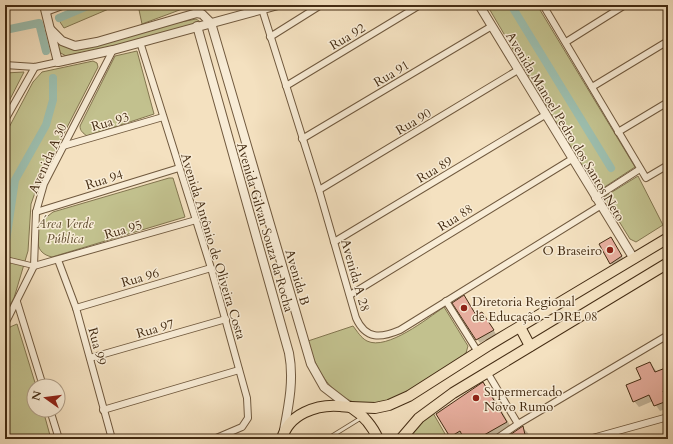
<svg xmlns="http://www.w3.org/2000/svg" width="673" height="444" font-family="Cardo,serif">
	<rect width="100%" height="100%" fill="#f4e1c0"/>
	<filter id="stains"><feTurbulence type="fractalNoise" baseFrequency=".005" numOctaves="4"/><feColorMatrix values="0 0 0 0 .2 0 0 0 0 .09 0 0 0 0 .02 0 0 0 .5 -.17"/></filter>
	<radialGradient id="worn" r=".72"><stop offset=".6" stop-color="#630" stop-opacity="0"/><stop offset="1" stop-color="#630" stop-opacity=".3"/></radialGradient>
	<g fill="#c2c18e" stroke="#837650">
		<path d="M82,5H118L64,28L56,16Z"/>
		<path d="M138,5H193L142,24Z"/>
		<path d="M487,5H537L635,167L597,192Z"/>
		<path d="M196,19L202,23L137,41L66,56L59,52L56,39L62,45L71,49L88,48L166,25Z"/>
		<path d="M137,51L154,114L87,136C83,133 80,131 80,126L115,56Z"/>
		<path d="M93,61L97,63L98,67L38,184L31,204L28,251L14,298L5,314V135L33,82L42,72Z"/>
		<path d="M24,72L5,109V73Z"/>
		<path d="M638,176L663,225L636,242L630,239L604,197Z"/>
		<path d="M169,178H173L185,217L52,257C34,253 37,238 39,223L53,212Z"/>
		<path d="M444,307L468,346L466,353C445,368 424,385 400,397C352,421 319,386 308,341L353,326C357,331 361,338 367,341C387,351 428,318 444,307Z"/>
		<path d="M17,324L36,386H34V410H43L51,439H5V336L10,327Z"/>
		<path d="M433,413L448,439H406L419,424Z"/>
	</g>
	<g fill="#0003">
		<path d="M611,238L625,261L614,267L611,263Z"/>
		<path d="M668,278V287L664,281Z"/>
		<path d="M464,297L477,316L482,313L496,334L480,343L477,339Z"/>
		<path d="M650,363L657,372L668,368V408L660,411L653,401L639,407L634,401Z"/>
		<path d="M483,384L489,389L511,427L491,439H466L465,437L454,439L437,414Z"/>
		<path d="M523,428L528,433L530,439H504Z"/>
	</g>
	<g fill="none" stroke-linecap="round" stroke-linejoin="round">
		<g stroke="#9cbeae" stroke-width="8">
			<path d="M511,5L611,168"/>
			<path d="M59,18L90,5"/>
			<path d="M5,30L39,23L46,51"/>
			<path d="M5,248L15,180L46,125L53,100V78"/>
		</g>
	</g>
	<g fill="#e7ae9e" stroke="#442c13">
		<path d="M611,237L622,256L610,264L599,244Z"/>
		<path d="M464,295L476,315L482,312L494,330L476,340L452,303Z"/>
		<path d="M650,362L655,372L668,367V389L663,391L667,401L654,406L649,395L633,402L626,385L641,379L636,368Z"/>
		<path d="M483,382L507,422L477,439H464L460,431L450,437L436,414Z"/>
		<path d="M523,426L526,439H504L520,428Z"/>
	</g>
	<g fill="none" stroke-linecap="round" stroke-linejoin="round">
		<defs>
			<path id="service" d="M327,439L361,418"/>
			<path id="pedestrian" d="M5,259L34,266"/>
			<g id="minor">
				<path d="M543,5L646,178L668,165"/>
				<path d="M262,9L319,190L356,318C366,340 381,338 400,330L600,206"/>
				<path d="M46,12L65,5"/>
				<path d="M270,37L321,5"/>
				<path d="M140,42L211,268L247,398L248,418L242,427L214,439"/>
				<path d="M566,42L625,5"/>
				<path d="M5,65L35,67L58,62"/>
				<path d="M286,86L420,5"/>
				<path d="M592,87L668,41"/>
				<path d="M5,120L35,67"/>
				<path d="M618,132L668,102"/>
				<path d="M302,139L492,26"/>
				<path d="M63,146L163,117"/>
				<path d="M319,190L518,70"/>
				<path d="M595,198L640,169"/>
				<path d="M36,212L179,168"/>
				<path d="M334,242L545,115"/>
				<path d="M58,260L76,308L112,439"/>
				<path d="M34,266L196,220"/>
				<path d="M350,295L572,159"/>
				<path d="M446,301L478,352"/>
				<path d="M17,302L43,386"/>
				<path d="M76,308L211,268"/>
				<path d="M5,324L34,266L36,212L44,184L113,50"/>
				<path d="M90,358L226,319"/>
				<path d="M487,372L518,424"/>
				<path d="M50,410L59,439"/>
				<path d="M103,410L239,370"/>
				<path d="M496,439L518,424L668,335"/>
				<path d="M589,439L668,417"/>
			</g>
			<g id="tertiary">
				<path d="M44,5L58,62L113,50L278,5"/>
				<path d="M479,5L634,259"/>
				<path d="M197,26L289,353C294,379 289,404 284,430"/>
				<path d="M50,29L62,41L75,46L97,42L197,13L202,14L211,23L311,364L324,387L350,407"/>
			</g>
			<g id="primary">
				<path d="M520,327L530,346"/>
				<path d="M351,407L375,408L389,405L409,396L489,345L668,238"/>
				<path d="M282,439C288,414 317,404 340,406C344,407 349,406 352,408C363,415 373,427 378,439"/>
				<path d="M401,439L419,418L453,393L668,263"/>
			</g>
		</defs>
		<use href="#service" stroke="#70593e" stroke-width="4.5"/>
		<use href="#pedestrian" stroke="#70593e" stroke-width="6"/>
		<use href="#minor" stroke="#70593e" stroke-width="8"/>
		<use href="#tertiary" stroke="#70593e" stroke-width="10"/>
		<use href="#primary" stroke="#442c13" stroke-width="12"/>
		<use href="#service" stroke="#f8ecd6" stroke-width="3"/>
		<use href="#pedestrian" stroke="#f8ecd6" stroke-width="4.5"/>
		<use href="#minor" stroke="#f8ecd6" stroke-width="6"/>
		<use href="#tertiary" stroke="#f8ecd6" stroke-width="8"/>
		<use href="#primary" stroke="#f4e1c0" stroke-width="10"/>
	</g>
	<g fill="#8f2418" stroke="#f8ecd6" stroke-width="1.5">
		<circle cx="610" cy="250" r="4"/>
		<circle cx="464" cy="308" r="4"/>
		<circle cx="476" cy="398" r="4"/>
	</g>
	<g text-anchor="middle" stroke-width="3" stroke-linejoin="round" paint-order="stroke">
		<g font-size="13" fill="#442c13" stroke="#f8ecd6">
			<text transform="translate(347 36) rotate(-31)" y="5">Rua 92</text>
			<text transform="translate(391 73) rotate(-31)" y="5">Rua 91</text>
			<text transform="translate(110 121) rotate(-16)" y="5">Rua 93</text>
			<text transform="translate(413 121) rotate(-31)" y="5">Rua 90</text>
			<text transform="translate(566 126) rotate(59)" y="5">Avenida Manoel Pedro dos Santos Neto</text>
			<text transform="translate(47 158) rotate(-66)" y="5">Avenida A 30</text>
			<text transform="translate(434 169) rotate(-31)" y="5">Rua 89</text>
			<text transform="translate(104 179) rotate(-17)" y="5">Rua 94</text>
			<text transform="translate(455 217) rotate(-32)" y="5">Rua 88</text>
			<text transform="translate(266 227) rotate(74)" y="5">Avenida Gilvan Souza da Rocha</text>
			<text transform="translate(123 229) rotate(-16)" y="5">Rua 95</text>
			<text transform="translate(214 246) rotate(73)" y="5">Avenida Antônio de Oliveira Costa</text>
			<text transform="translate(356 275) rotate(74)" y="5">Avenida A 28</text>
			<text transform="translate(140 277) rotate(-16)" y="5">Rua 96</text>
			<text transform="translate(298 277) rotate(74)" y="5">Avenida B</text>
			<text transform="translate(155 328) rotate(-16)" y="5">Rua 97</text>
			<text transform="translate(98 346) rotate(75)" y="5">Rua 99</text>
		</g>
		<g font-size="13" font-style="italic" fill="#5d4a2c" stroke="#f8ecd6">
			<text x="65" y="228">Área Verde<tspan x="65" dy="15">Pública</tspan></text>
		</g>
		<g font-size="13" fill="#442c13" stroke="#f8ecd6" text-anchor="start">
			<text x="602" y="255" text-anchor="end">O Braseiro</text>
			<text x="472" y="306">Diretoria Regional<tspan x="472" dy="15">de Educação - DRE 08</tspan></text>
			<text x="484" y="396">Supermercado<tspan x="484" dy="15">Novo Rumo</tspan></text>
		</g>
	</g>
	<rect width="673" height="444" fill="none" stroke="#f4e1c0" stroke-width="20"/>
	<rect x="6" y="6" width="661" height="432" fill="none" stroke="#442c13" stroke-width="2"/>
	<rect x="10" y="10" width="653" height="424" fill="none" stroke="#442c13"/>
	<g transform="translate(46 398) rotate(284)"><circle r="19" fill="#f8ecd6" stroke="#b09f88"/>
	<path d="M0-3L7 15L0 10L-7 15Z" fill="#8f2418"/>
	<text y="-6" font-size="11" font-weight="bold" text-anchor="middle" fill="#442c13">N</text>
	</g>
	<rect width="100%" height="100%" filter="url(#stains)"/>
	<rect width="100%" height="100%" fill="url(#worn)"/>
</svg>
